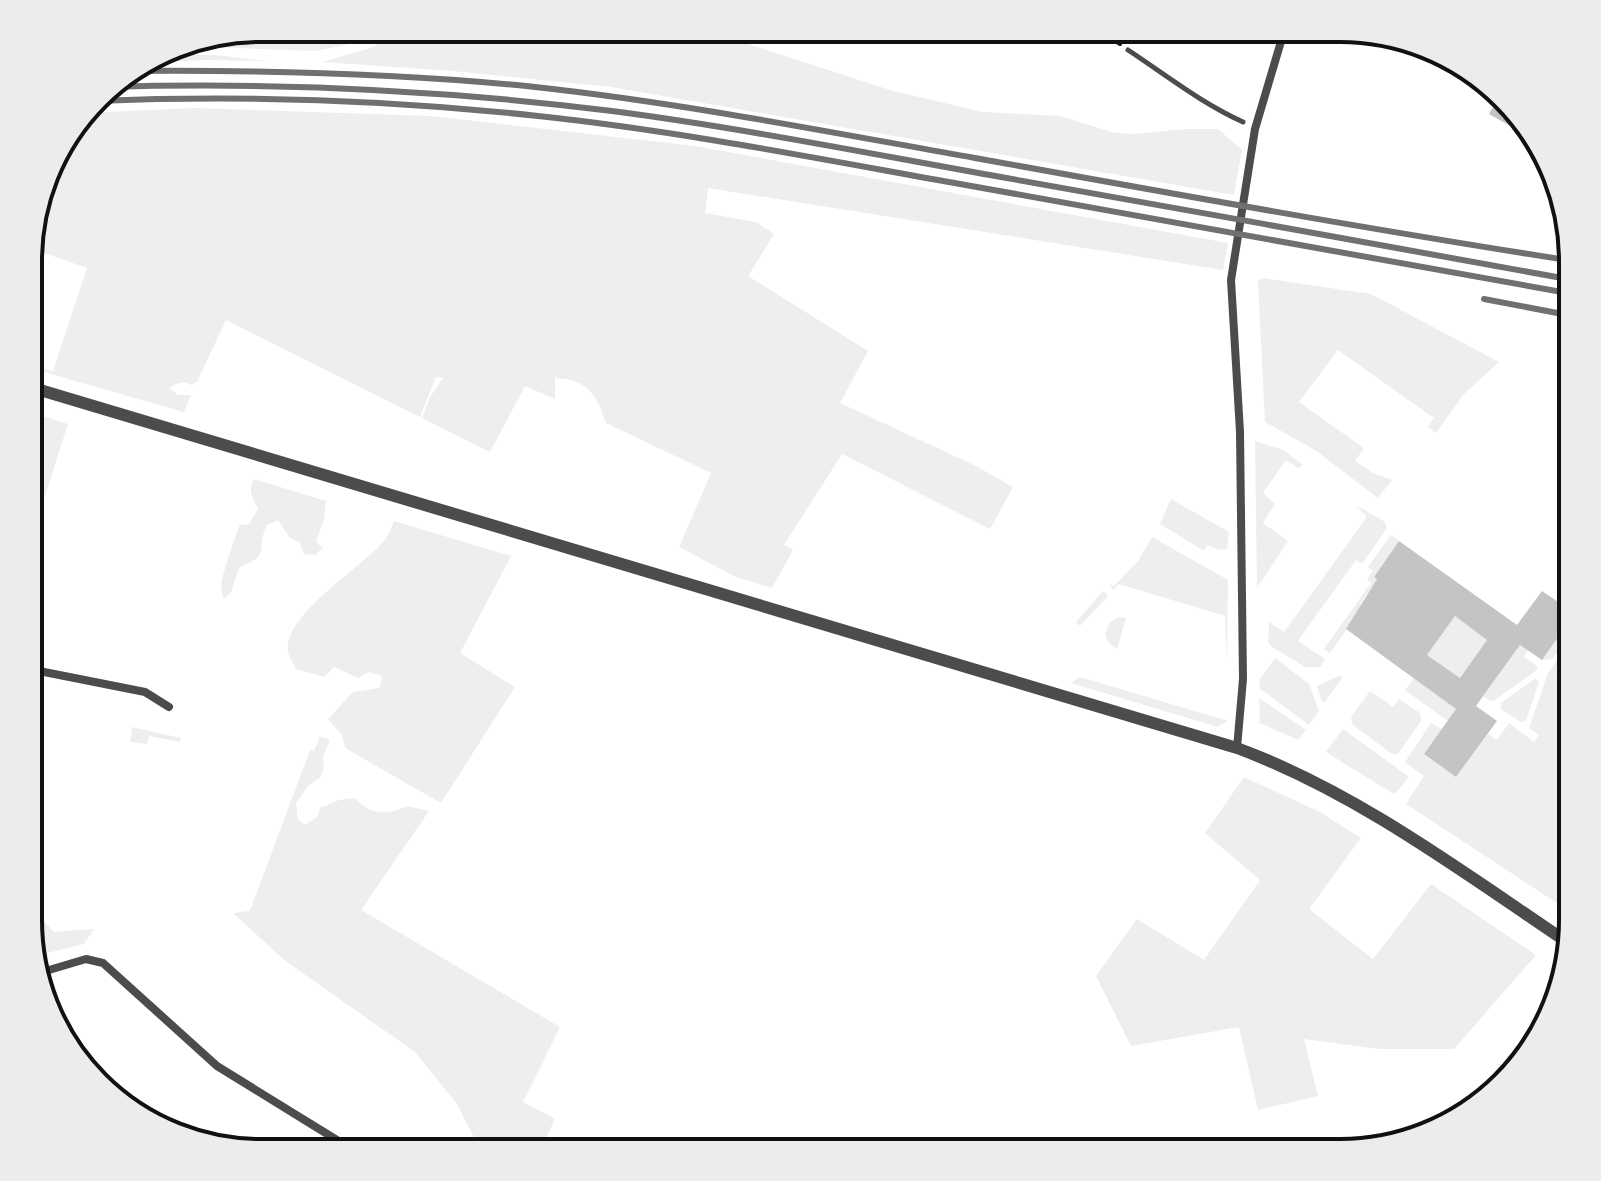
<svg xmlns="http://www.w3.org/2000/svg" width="1601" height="1181" font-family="'Public Sans',sans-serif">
	<rect width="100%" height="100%" fill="#fff"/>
	<g fill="#eee">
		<path d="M261,28H388L345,45L315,51L183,46L182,43L186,41Z"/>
		<path d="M409,28H623L665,43L748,44L893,91L983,112L1060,116L1115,133L1134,134L1185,129H1218L1242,150L1234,195L611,87L453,71L322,62L371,48Z"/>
		<path d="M182,55H215L267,61L203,60L147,63L161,57Z"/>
		<path d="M194,108L431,116L695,146L1228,243L1223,270L708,188L705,213L756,222L774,234L748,276L868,351L840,403L974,465L1013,487L990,529L842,454L784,545L793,550L772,588L736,577L679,547L711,473L606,423C596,394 589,380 555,378V399L525,386L490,452L422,418L430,397L443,378L436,377L420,417L226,320L197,382L191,385C183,380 176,383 169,388L178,395H191L184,412L194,415L30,368V365L53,371L87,268L30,248V230L59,145L85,113Z"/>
		<path d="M1262,278L1371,294L1499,362L1464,394L1436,433L1428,427L1434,418L1338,350L1299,402L1364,448L1355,461L1373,473L1392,480L1378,498L1315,450L1265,422L1258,281Z"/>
		<path d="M30,412L68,424L37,521L29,518Z"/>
		<path d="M1255,441L1283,450L1303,465L1298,468L1286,460L1263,493L1275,504L1263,523L1288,541L1257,588Z"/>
		<path d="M254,479L326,501L324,519L316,542L323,548L315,555L304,554L300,543L290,538L278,520L267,525C254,552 274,552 239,568L231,592L224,599C223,597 221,588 221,585C222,576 236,532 240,525L249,524L258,509C253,498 247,491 254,479Z"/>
		<path d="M1171,499L1229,532L1227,549L1219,550L1207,545L1204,551L1160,524Z"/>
		<path d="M1356,505L1385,522L1387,528L1362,564L1356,560L1298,641L1325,659L1320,667H1305L1272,647L1268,642L1269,622L1284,632L1367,517Z"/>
		<path d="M394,521L511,556L460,653L515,687L441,803L345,748L342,735L328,719L353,692L380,688L382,676L369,672L358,678L334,667L324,677L296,669C294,664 289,657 288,652C282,614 367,565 386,538C389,533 392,527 394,521Z"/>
		<path d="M1391,535L1399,541L1374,577L1377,579L1360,604L1362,607L1330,653L1324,649L1371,583L1367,579L1373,571L1368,567Z"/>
		<path d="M1152,537L1228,580L1227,664L1225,616L1119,584L1113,590L1109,584L1114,586L1138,561Z"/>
		<path d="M1103,591L1108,596L1080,626L1076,622Z"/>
		<path d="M1455,616L1487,640L1460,678L1427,655Z"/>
		<path d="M1573,616V630L1552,659L1542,660Z"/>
		<path d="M1119,617L1126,618L1117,649L1108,642L1105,634L1110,622Z"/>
		<path d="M1573,639L1572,913L1406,804L1424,776L1405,762L1431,723L1442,729L1424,754L1456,777L1488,734L1497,740L1509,723L1534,742L1539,735L1529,728L1548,673Z"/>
		<path d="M1520,645L1528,650L1524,657L1537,666V670L1495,700L1490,701L1483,696Z"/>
		<path d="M1275,658L1309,684L1319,711L1309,725L1259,688L1260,679Z"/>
		<path d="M1339,676L1343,677L1325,702H1322L1317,686Z"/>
		<path d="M1080,677L1228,721L1218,727L1071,683Z"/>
		<path d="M1414,678L1456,709L1448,721L1405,690Z"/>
		<path d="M1536,678L1539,682L1526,721L1521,722L1501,709V703Z"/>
		<path d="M1370,691L1393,707L1399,699L1420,713L1421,721L1398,754H1392L1353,725L1351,717Z"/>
		<path d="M1259,698L1306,730L1298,740L1260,723Z"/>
		<path d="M132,727L181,738L180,742L149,736L147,744L130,742Z"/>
		<path d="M1343,729L1409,777L1395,794L1392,793L1326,752Z"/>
		<path d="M320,736L330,740L323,756L324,767L320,778L308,786L296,803L298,819L305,825L318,816L320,808L339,800L355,798C370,815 387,816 407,806L429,811L361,910L560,1027L523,1102L555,1119L539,1153H482L457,1104L415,1052L284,960L233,913L249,911L251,908L310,750L314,751Z"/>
		<path d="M1244,777L1320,812L1361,838L1309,909L1373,959L1431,884L1536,955L1454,1049H1379L1304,1039L1318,1096L1258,1110L1239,1027L1131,1046L1096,976L1137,919L1204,960L1260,880L1205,833Z"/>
		<path d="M43,920L54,932L94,929L84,944L43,954L33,953L29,926Z"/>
		<path d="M54,992L86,1067C72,1049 47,1024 48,999Z"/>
	</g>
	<g fill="#c4c4c4" fill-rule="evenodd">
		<path d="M1500,95L1535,140L1489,114Z"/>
		<path d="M1399,541L1517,625L1542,591L1573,612V616L1542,660L1520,645L1483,696L1476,706L1497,721L1456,777L1424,754L1456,709L1346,629L1377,579L1374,577ZM1455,616L1487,640L1460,678L1427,655Z"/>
	</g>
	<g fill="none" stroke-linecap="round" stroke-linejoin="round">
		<path stroke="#111" stroke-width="4" d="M1097,28L1120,44"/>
		<path stroke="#4c4c4c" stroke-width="5" d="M1128,50C1166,75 1201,103 1243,122"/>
		<g stroke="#4c4c4c" stroke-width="8">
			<path d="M29,669L145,692L169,707"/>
			<path d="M1237,748L1243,679L1240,432L1231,280L1255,129L1285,28"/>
			<path d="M39,973L86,959L103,963L217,1066L358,1153"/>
		</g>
		<path stroke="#4c4c4c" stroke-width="12" d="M30,387L1237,748C1358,793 1464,873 1570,944"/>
		<g stroke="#707070" stroke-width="6">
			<path d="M133,71C267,70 401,73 535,87C682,103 829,132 975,158C1174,194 1373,230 1573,261"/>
			<path d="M106,87C276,82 444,90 612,111C742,128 872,154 1001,177C1192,211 1382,245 1573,280"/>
			<path d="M96,101C243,95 391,100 538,116C679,131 820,159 960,184C1164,220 1368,258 1573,294"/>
			<path d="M1484,299L1573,316"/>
		</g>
	</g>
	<path d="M0 0H1601V1181H0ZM261 42H1340A219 219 0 0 1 1559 261V920A219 219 0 0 1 1340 1139H261A219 219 0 0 1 42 920V261A219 219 0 0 1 261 42Z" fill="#ececec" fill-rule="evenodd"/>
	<path fill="none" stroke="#111" stroke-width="4" d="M261 42H1340A219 219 0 0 1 1559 261V920A219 219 0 0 1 1340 1139H261A219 219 0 0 1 42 920V261A219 219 0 0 1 261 42Z"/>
</svg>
